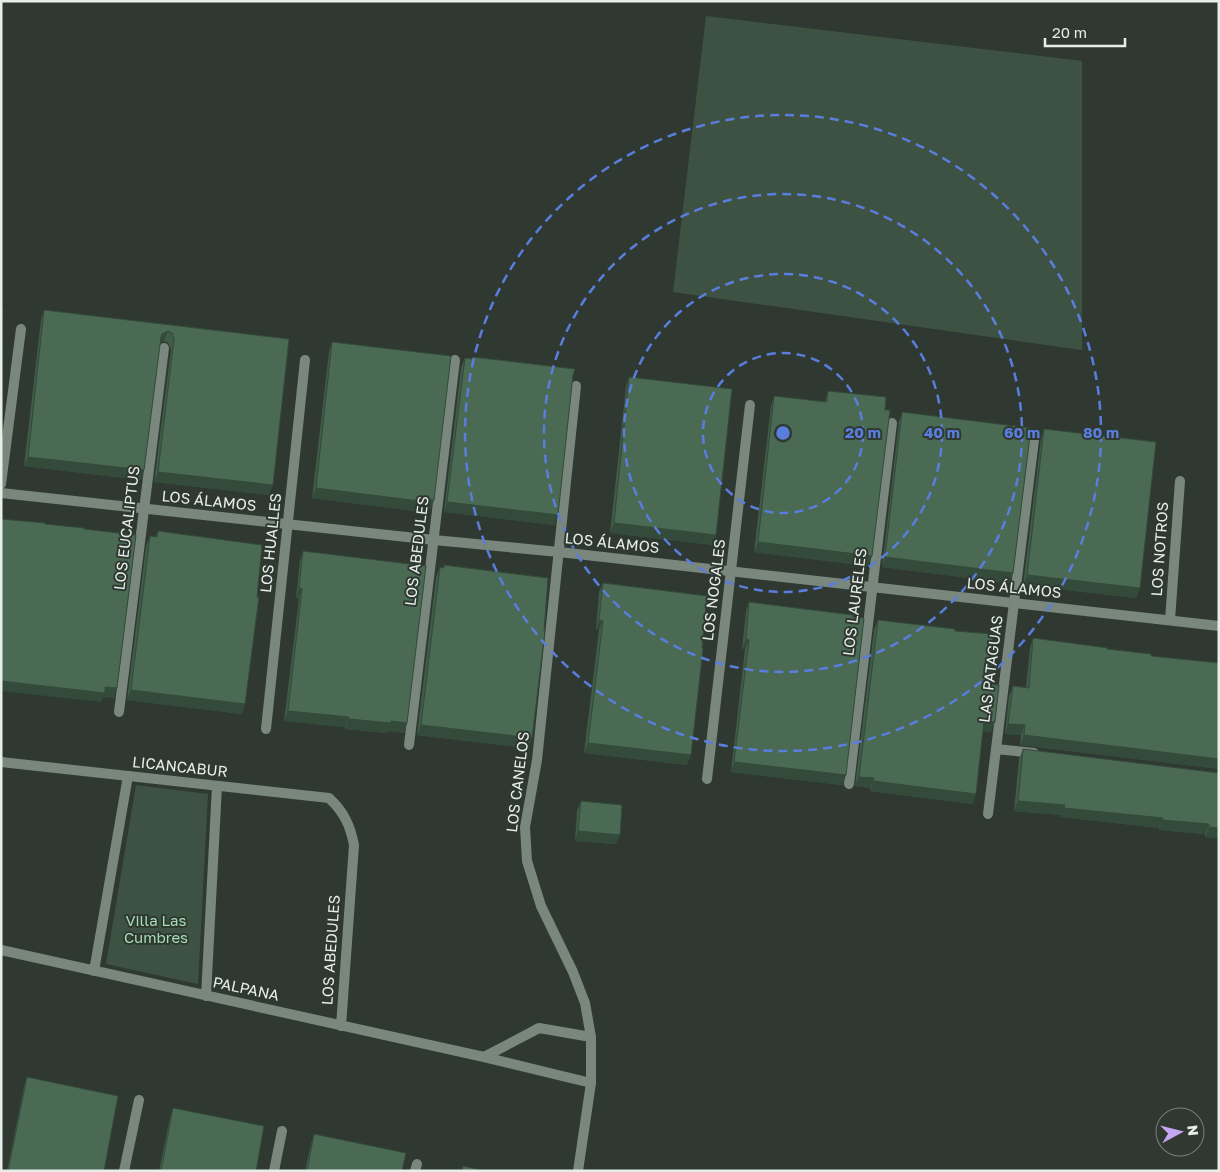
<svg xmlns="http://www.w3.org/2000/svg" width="1220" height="1172" font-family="'Golos Text',sans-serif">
	<rect width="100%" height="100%" fill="#2f3932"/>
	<g fill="#3e5243">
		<path d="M706,16L1082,61V350L673,292Z"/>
		<path d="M136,785L208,794L198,984L106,964Z"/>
	</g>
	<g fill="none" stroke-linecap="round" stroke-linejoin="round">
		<g stroke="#79877c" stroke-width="10">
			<path d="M576,386L537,760L525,827L527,861L541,906L573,972L585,1003L591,1037V1083L578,1171"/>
			<path d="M1,484L21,329"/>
			<path d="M1,493L434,540L559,552L1219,626"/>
			<path d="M1170,620L1180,481"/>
			<path d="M119,712L164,348"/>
			<path d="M266,729L305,360"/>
			<path d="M409,745L455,360"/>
			<path d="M996,749L1034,753"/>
			<path d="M1,762L329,798C344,812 350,825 354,845L341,1026"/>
			<path d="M707,779L750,405"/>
			<path d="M849,784L892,423"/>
			<path d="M988,814L1034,440"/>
			<path d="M1,950L484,1057L591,1083"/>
			<path d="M94,971L128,776"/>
			<path d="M206,996L217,786"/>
			<path d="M484,1057L539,1028L591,1037"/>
			<path d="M124,1171L139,1100"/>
			<path d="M274,1171L282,1131"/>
			<path d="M415,1171L417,1164"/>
		</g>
	</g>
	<g fill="#405b47">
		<path d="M44,310L289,339L269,495L154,482L171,349L168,343L164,341L160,343L141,480L24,466L41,320Z"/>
		<path d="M332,342L434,500L430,510L416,509L415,511L312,498L329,352Z"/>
		<path d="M465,358L573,375L555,525L444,512L461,368Z"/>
		<path d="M629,377L716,535L713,545L610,533L626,387Z"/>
		<path d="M828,391L885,410L872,556L868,566L754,552L771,406L774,396L825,402Z"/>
		<path d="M902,412L1009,583L882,567L899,422Z"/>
		<path d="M1044,429L1140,588L1136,598L1023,585L1041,439Z"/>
		<path d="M158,531L245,704L242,714L127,700L146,546L150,536L156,537Z"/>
		<path d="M303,551L407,723L404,733L388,731L387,733L345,729V727L284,721L299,599L296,598L300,561Z"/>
		<path d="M444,565L528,748L417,735L436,577L440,567L444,568Z"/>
		<path d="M603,583L687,765L584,753L599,630H596L599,592Z"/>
		<path d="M749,602L846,775L842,785L731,772L745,649H742L746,611Z"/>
		<path d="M878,620L955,631L988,684L991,732L983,731L973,804L870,791V788L855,786L874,630Z"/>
		<path d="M1033,638L1151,656L1219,663V769L1020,745L1021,735L1005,734L1009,696L1013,686L1026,687L1030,648Z"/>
		<path d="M1023,749L1219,773V838L1205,837V834L1159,830V828L1061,817V815L1014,811L1019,759Z"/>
		<path d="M581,801L616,844L575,841L577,811Z"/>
		<path d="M27,1077L104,1171H7L24,1087Z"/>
		<path d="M173,1108L256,1171H159L170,1118Z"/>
		<path d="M314,1134L402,1171H305L311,1144Z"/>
	</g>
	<g fill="#344a3a">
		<path d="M168,331L164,341L159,344L162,334Z"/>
		<path d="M28,457L144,470L141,480L24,466Z"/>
		<path d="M158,472L273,485L269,495L154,482Z"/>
		<path d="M316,488L419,499L434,500L430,510L416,509L415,511L312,498Z"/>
		<path d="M447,502L558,515L555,525L444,512Z"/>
		<path d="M614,523L716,535L713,545L610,533Z"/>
		<path d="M758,542L872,556L868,566L754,552Z"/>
		<path d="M885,557L1013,573L1009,583L882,567Z"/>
		<path d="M1027,575L1140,588L1136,598L1023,585Z"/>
		<path d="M299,588L302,589L299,599L296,598Z"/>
		<path d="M599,620L603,621L599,630H596Z"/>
		<path d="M746,639L749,640L745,649H742Z"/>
		<path d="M1,681L105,687L117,688L114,698L103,697L101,702L1,691Z"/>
		<path d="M131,690L245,704L242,714L127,700Z"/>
		<path d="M288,711L349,717L345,727L284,721Z"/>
		<path d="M349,719L391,721L407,723L404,733L388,731L387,733L345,729Z"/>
		<path d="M984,721L995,722L991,732L981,731Z"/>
		<path d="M1008,724L1025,725L1021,735L1005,734Z"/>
		<path d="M421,725L532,738L528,748L417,735Z"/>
		<path d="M1024,735L1219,759V769L1020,745Z"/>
		<path d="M588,743L691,755L687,765L584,753Z"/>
		<path d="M734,762L846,775L842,785L731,772Z"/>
		<path d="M859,777L874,778L870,788L855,786Z"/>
		<path d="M873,781L976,794L973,804L870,791Z"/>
		<path d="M1018,801L1065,805L1061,815L1014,811Z"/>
		<path d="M1064,808L1163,818L1159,828L1061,817Z"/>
		<path d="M1162,820L1209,824L1205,834L1159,830Z"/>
		<path d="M1209,827L1219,828V838L1205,837Z"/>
		<path d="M578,831L620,835L616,844L575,841Z"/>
	</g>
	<g fill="#4a6a53" stroke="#344a3a">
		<path d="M1,310H3L1,325Z"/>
		<path d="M44,310L289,339L273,485L158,472L174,339L172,333L168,331L162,334L161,337L144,470L28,457Z"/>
		<path d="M332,342L451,356L434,500L419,499V501L316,488Z"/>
		<path d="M473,357L575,369L573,375L558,515L447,502L465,358L472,359Z"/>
		<path d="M629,377L732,389L716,535L614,523Z"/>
		<path d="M828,391L886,397L885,410H890L872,556L758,542L774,396L827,402Z"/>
		<path d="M902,412L1031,428L1013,573L885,557Z"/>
		<path d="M1044,429L1156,442L1140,588L1027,575Z"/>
		<path d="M1,519L45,523V524L84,528V529L136,535L117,688L105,687V693L1,681Z"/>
		<path d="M158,531L262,545L257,597H259L245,704L131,690L150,536L157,537Z"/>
		<path d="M303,551L426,566L407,723L391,721V723L349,719V717L288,711L302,589L299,588Z"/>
		<path d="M444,565L548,578L544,631H545L532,738L421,725L440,567L444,568Z"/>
		<path d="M603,583L707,596L702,648L703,649L691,755L588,743L603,621L599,620Z"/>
		<path d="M749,602L853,615V617L864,618L846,775L734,762L749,640L746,639Z"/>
		<path d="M878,620L955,629V631L993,634L988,684L999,685L995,722L984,721L976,794L873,781L874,778L859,777Z"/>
		<path d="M1033,638L1108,648L1107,649L1151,654V656L1219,663V759L1024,735L1025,725L1008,724L1013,686L1029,688Z"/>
		<path d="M1023,749L1219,773V828L1209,827V824L1162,820L1163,818L1064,808L1065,805L1018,801Z"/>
		<path d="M581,801L622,805L620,835L578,831Z"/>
		<path d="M27,1077L118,1096L104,1171H8Z"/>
		<path d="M173,1108L264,1126L256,1171H161Z"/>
		<path d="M314,1134L406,1153L402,1171H307Z"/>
		<path d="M463,1166L485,1171H462Z"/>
	</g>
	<g fill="none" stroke="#5a7edd" stroke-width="2.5" stroke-dasharray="9 6">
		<circle cx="783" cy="433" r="80"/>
		<circle cx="783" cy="433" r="159"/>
		<circle cx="783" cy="433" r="239"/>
		<circle cx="783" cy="433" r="318"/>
	</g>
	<g text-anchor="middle" stroke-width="4" stroke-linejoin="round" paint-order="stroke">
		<g font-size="15" fill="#e7eee9" stroke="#2f3932">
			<text transform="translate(209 501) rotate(6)" y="5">LOS ÁLAMOS</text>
			<text transform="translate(127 528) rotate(-83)" y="5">LOS EUCALIPTUS</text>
			<text transform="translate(271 543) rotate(-84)" y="5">LOS HUALLES</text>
			<text transform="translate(612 543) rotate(6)" y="5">LOS ÁLAMOS</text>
			<text transform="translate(1160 549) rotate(-86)" y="5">LOS NOTROS</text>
			<text transform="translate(417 551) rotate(-83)" y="5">LOS ABEDULES</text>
			<text transform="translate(1014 588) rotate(6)" y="5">LOS ÁLAMOS</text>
			<text transform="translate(714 590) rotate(-83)" y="5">LOS NOGALES</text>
			<text transform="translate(855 602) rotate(-83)" y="5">LOS LAURELES</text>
			<text transform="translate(991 669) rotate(-83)" y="5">LAS PATAGUAS</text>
			<text transform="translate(180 767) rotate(6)" y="5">LICANCABUR</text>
			<text transform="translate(518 782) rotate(-83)" y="5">LOS CANELOS</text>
			<text transform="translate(331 950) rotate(-86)" y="5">LOS ABEDULES</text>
			<text transform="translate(246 989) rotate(12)" y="5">PALPANA</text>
		</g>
		<g font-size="15" fill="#a6deb5" stroke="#2f3932">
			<text x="156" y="926">Villa Las<tspan x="156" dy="17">Cumbres</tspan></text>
		</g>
	</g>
	<circle cx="783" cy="433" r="8" fill="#5a7edd" stroke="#2f3932" stroke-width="2.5"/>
	<g font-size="15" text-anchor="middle" font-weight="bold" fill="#5a7edd" stroke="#2f3932" stroke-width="4" stroke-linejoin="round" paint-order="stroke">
		<text x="863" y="438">20 m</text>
		<text x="942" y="438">40 m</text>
		<text x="1022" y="438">60 m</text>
		<text x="1101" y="438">80 m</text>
	</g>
	<rect width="1220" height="1172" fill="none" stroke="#e7eee9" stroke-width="5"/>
	<g transform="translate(1180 1132) rotate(83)"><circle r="24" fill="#2f3932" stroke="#79817b"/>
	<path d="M0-4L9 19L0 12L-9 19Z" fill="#c5a7f1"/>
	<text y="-8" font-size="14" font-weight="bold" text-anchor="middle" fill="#e7eee9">N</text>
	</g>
	<path d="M1045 38v8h80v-8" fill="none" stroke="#e7eee9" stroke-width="2.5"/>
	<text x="1052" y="38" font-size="15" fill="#e7eee9" stroke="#2f3932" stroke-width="4" paint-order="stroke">20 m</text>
</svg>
